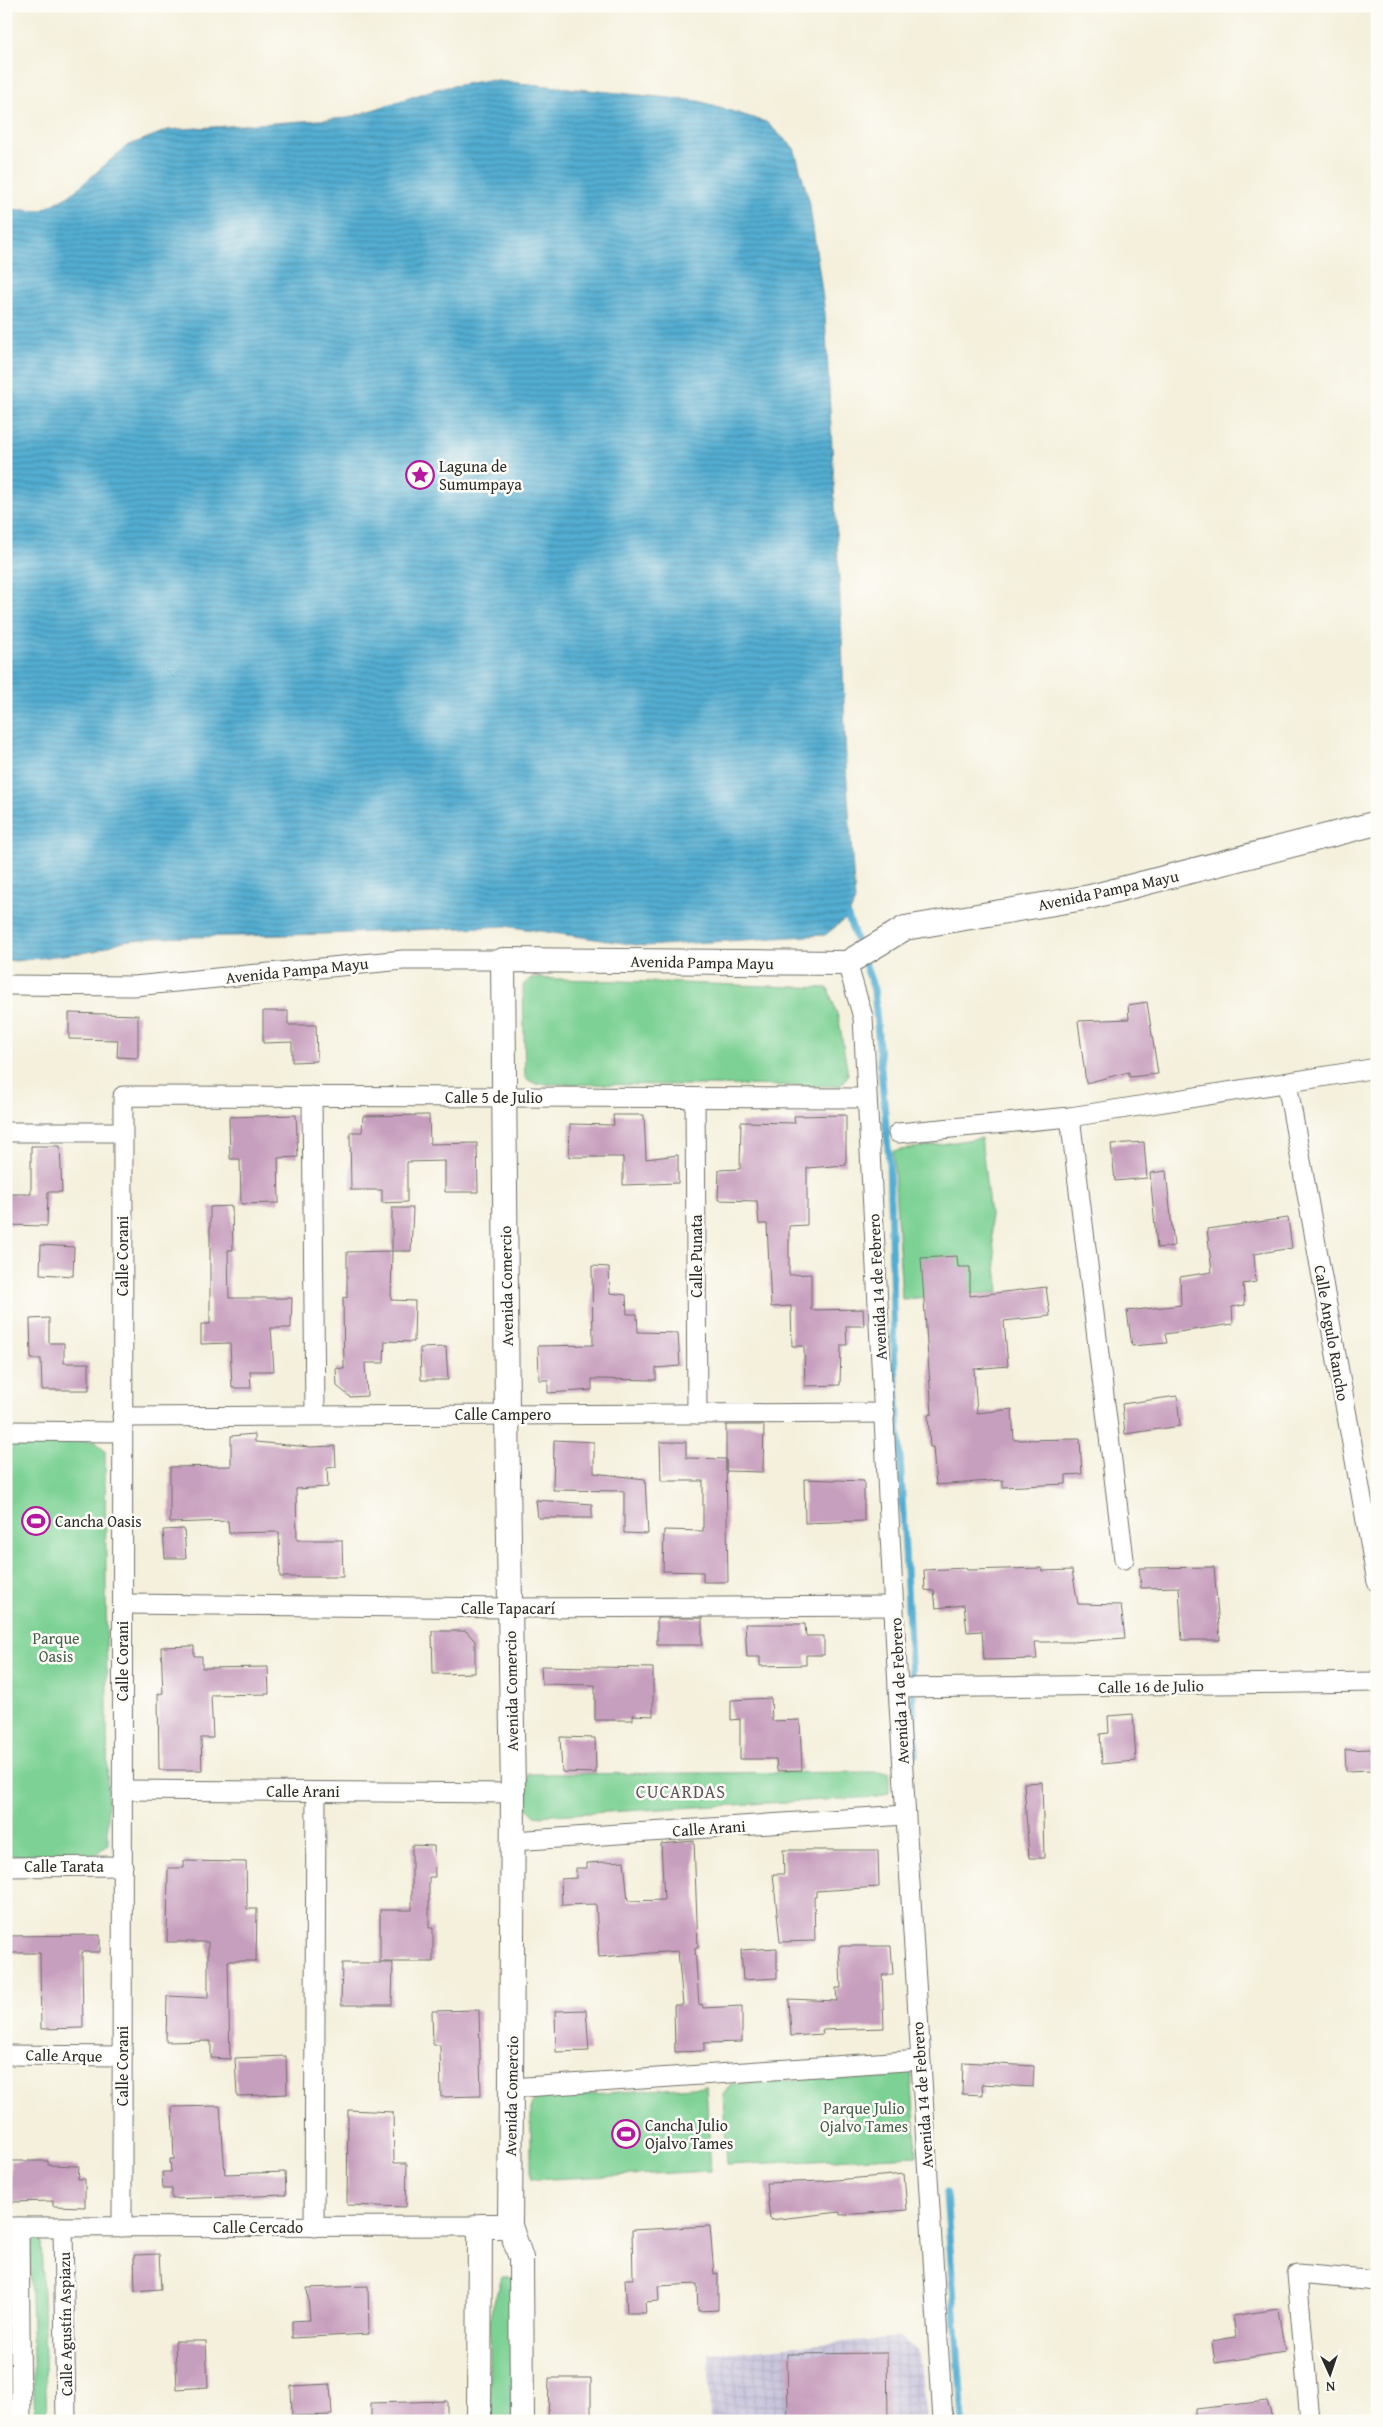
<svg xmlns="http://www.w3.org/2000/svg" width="1383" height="2427" font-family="'Gentium Book Plus',serif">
	<defs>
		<pattern id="industrial-grid" width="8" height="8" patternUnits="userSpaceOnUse" patternTransform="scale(1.25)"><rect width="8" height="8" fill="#c5c0da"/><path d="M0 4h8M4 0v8" fill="none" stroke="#a9a5bb"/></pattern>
		<pattern id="water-rules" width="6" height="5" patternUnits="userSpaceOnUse" patternTransform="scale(1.25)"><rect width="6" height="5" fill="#53add1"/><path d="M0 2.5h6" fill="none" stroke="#458daa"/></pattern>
	</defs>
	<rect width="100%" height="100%" fill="#fdfcf7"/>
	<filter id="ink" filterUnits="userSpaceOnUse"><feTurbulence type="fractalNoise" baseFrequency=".02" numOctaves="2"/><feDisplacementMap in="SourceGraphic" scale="10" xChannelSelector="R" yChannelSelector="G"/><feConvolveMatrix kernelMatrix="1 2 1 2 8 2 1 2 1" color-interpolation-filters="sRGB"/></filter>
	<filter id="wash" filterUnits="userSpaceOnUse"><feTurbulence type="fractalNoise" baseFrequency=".0096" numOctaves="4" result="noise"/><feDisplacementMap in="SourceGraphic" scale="20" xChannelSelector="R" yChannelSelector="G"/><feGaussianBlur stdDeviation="1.12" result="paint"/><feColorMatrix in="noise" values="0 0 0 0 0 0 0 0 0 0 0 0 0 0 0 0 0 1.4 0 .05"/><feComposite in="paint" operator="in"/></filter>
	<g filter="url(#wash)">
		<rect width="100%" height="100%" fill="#f4f0dc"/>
		<path fill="url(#industrial-grid)" d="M899,2337L919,2352L926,2421H710L709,2354Z"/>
		<g fill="#7dd194" stroke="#547e60">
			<path d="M531,978L828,988L839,1020L848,1075L841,1086L536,1084L525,1078L523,985Z"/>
			<path d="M981,1138L999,1292L902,1299L893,1151Z"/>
			<path d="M6,1440L95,1441L105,1451L108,1844L94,1856L6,1855Z"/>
			<path d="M889,1772V1793L877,1797L535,1816L527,1808L528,1774Z"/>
			<path d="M911,2072L917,2156L727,2165L723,2095L731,2084Z"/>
			<path d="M706,2086L711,2171L531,2180V2106L536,2098Z"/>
			<path d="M41,2236L47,2421H35L29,2237Z"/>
			<path d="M502,2276L513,2278L512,2421H490V2316Z"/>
		</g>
		<path fill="url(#water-rules)" stroke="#3f6c7e" d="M488,80L699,101L766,122L794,148L809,200L825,313L842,638L846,767L855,901L848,917L825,935L644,946L505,926L325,934L154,938L123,941L95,951L16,961L6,960V209L40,211L69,196L127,146L168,130L348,118L436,89Z"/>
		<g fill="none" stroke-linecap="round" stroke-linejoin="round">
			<g stroke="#53add1" stroke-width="7">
				<path d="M848,917L874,989L889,1160L894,1346L916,1754"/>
				<path d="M946,2193L963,2421"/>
			</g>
		</g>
		<g id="blocks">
			<g fill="#c79fbe">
				<path d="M1147,1002L1158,1074L1129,1077V1072L1086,1083L1078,1021L1129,1019L1128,1005Z"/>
				<path d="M263,1011H288V1025H316L317,1061L292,1062V1042L263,1043Z"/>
				<path d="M69,1013L138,1015V1058L117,1057L118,1040L69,1039Z"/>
				<path d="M296,1115L298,1157L278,1158L279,1203L241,1204L240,1159H230L229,1117Z"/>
				<path d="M429,1115L430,1144L477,1143L478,1192H445V1161L407,1162V1202L382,1203V1190H351L350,1132H362L363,1116Z"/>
				<path d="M613,1115H644L646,1159L678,1155V1183L623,1185V1157H569L570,1124L614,1125Z"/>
				<path d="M846,1115V1165L807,1168V1225L789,1226V1275L811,1274V1310L863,1309L864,1326H846L847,1345H841L840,1385L805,1386L804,1346H792L791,1306L771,1307L767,1224H759L757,1201L718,1200L719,1170L740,1169L741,1122L795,1123L794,1116Z"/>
				<path d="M1144,1142L1147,1178L1115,1181L1111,1144Z"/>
				<path d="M31,1146H60L62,1192H48L47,1226L6,1225V1194H31Z"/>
				<path d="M1166,1171L1174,1246L1157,1248L1150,1173Z"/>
				<path d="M232,1206L233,1250H228L229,1298H292L291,1328H271L274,1371H250L251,1388H232L230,1343L201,1344V1324H210V1207Z"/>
				<path d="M392,1208H413L411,1251H392Z"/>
				<path d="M1288,1218L1292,1248L1254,1254L1256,1282L1243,1284L1245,1305L1232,1307L1233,1324L1165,1334L1167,1343L1132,1346L1127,1311L1181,1305L1180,1277L1212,1272L1207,1229Z"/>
				<path d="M41,1245L74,1247L73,1276L40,1274Z"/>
				<path d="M392,1251L391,1300L415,1301L414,1342L385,1341L384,1363H365L367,1396L350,1397L337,1386L336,1368L344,1369L343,1297L347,1298V1252Z"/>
				<path d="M957,1256L958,1267H970V1296L1046,1287L1050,1316L1004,1321L1008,1366L974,1369L977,1413L1012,1409L1014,1440L1080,1439L1082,1474L1066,1475V1484L1003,1487V1480L936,1485L933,1447H930L928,1415L932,1414L921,1258Z"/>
				<path d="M592,1266L609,1267L610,1293L626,1295L627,1314H637L638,1332L678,1333L680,1366L656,1368V1380L592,1379V1390L548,1393V1380H539L538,1346L593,1345Z"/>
				<path d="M49,1318V1343H64V1363H89V1390H42L41,1359H31L30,1319Z"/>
				<path d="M446,1347L448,1380H421L420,1348Z"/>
				<path d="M1177,1396L1180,1426L1125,1434L1122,1404Z"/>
				<path d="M726,1425H764L763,1472L726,1471Z"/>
				<path d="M255,1434V1442L310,1447L335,1446L336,1467L327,1468L328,1487L296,1489L297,1540H342L343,1577H280L279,1532L229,1533L228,1521L170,1523V1467L231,1466V1436Z"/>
				<path d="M554,1440L594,1442V1473L645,1479L648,1534L624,1533V1491L553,1490Z"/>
				<path d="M660,1442H686V1458L726,1459L728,1582H703V1572L663,1571L664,1530L703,1531V1481H661Z"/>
				<path d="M804,1479L864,1481V1521L805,1523Z"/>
				<path d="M536,1500L592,1504V1518H538Z"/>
				<path d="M184,1529L186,1558H165L163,1530Z"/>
				<path d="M1214,1567L1220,1640H1182L1179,1587L1141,1588L1139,1568Z"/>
				<path d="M966,1568L967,1570L1042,1568V1571L1072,1570L1078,1604L1121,1605L1125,1638L1072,1642H1035L1037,1659L984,1660L982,1631L967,1632L964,1605L936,1608L934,1591L925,1590L924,1570Z"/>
				<rect x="657" y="1618" width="45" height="27"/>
				<path d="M745,1624H805L806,1636H824V1655H806V1665L760,1666V1657H747Z"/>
				<path d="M432,1631H466L475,1641V1673L433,1674Z"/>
				<path d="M194,1646V1656H202V1668L268,1667L269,1694L211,1695L213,1738H201L202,1770H159L158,1694L163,1693L161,1647Z"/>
				<path d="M541,1666L653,1668V1716L633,1715V1720H595V1685L542,1684Z"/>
				<path d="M771,1698L772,1721L800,1720L802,1770L777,1771L776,1759H740V1719L731,1720V1700Z"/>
				<path d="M1133,1714L1136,1761L1102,1764L1100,1734L1109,1733L1108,1716Z"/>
				<path d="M560,1737L595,1738L596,1773L562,1772Z"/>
				<path d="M1371,1749L1372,1770L1346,1771L1345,1750Z"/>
				<path d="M1042,1782L1044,1858H1029L1024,1783Z"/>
				<path d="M694,1841L698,1948H695L699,2005L702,2004L703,2008L742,2006V2042L704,2043V2051L675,2052L674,2005H683L678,1951L599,1957L596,1904L562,1905L561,1879L576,1878V1868H587V1863L624,1861L628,1901L664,1900L661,1844Z"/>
				<path d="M412,1845L434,1846L435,1877H429V1928H433V1962H380V1910H412Z"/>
				<path d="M783,1850H878L879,1887L816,1891V1897H814L815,1941L780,1942L773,1874H784Z"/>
				<path d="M184,1861L246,1862L247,1909H257L256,1961H228L230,2059L211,2058V2041L166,2042L167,1996L208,1998V1942H167L168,1868H184Z"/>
				<path d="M100,1935V1952H82L83,2028L41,2029L40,1953H6V1936Z"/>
				<path d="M839,1946H891L893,1975H882L884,2028L822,2030L823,2034L791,2036L789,1999L837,2001L836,1988H841Z"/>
				<path d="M777,1948V1978L743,1980L741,1950Z"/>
				<path d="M342,1963H393L392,2005H341Z"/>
				<path d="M479,2010L481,2096L441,2097L440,2045H433L432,2011Z"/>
				<path d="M586,2010L589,2051L556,2052L555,2011Z"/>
				<path d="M286,2056L287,2094L237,2096L235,2058Z"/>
				<path d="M963,2062L1034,2066L1033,2087L982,2084L983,2095L962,2094Z"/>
				<path d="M220,2106L225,2174L285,2172L286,2195L172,2199V2189H163L162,2172H171L170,2159H174L172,2107Z"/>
				<path d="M348,2110L393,2112L394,2163H407L406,2207L347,2205Z"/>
				<path d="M10,2161H48V2165L79,2166L78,2179H85V2207L53,2206V2201L11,2202Z"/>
				<path d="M904,2174L907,2210L840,2215V2212L770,2220L766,2183L824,2181Z"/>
				<path d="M710,2226L714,2274L718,2273V2310L698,2311L697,2284L658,2286L659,2301L645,2302L646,2313H627L625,2279H633L632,2230Z"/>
				<path d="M159,2254L161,2289L135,2291L134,2255Z"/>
				<path d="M368,2286L369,2334L292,2338V2321L310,2320L307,2288Z"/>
				<path d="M1278,2309L1285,2352L1215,2363L1212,2341L1236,2337L1233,2316Z"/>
				<path d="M175,2341H206L208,2387L177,2389Z"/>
				<path d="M887,2353L888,2421H788L787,2354Z"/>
				<path d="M549,2378H591V2421H548Z"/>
				<path d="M330,2384L332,2415L292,2416L291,2386Z"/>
				<path d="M447,2401V2421H371V2403Z"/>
				<path d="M1267,2401L1273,2421H1195V2409Z"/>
			</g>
		</g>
	</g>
	<g filter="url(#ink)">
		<use href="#blocks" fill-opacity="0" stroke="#717069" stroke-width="1"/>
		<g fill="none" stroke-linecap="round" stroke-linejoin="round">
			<defs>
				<g id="minor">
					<path d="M847,963L863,1017L898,1688L943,2421"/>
					<path d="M6,985L134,986L403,960H503"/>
					<path d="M1287,1083L1377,1582"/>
					<path d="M312,1096L315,1415"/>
					<path d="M695,1098L697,1414"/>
					<path d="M1070,1117L1124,1559"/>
					<path d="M6,1132H122"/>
					<path d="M898,1133L1070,1117L1377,1068"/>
					<path d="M122,1417L885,1413"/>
					<path d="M6,1431L122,1432"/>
					<path d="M123,1604L510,1608L894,1606"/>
					<path d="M898,1688L1377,1682"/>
					<path d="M122,1790L513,1793"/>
					<path d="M513,1841L905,1815"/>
					<path d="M6,1867L123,1866"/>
					<path d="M6,2055L122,2056"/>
					<path d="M511,2088L920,2060"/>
					<path d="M6,2227L480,2226"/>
					<path d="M19,2227L21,2421"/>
					<path d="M63,2227L66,2421"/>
					<path d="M122,2227L123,1096L866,1098"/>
					<path d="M314,2227L316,1792"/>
					<path d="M1310,2421L1297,2274L1377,2281"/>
				</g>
				<g id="tertiary">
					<path d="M479,2421L480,2226H510"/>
					<path d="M522,2421L521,2258L510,2226L513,1793L507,1414L503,960L847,963L905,928L1090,897L1377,823"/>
				</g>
			</defs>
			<use href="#minor" stroke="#717069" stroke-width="21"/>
			<use href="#tertiary" stroke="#717069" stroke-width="26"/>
			<use href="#minor" stroke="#fff" stroke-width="19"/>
			<use href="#tertiary" stroke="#fff" stroke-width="24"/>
		</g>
	</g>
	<defs>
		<symbol id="sight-ring" viewBox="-11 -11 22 22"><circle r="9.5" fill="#fdfcf7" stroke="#b5179e" stroke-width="1.5"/><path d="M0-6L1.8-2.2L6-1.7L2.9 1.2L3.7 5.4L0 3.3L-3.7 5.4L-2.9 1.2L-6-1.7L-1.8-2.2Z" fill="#b5179e"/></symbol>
		<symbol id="stadium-ring" viewBox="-11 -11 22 22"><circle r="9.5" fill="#fdfcf7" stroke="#b5179e" stroke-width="1.5"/><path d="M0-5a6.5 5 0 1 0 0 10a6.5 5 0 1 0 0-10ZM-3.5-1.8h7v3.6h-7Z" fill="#b5179e"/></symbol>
	</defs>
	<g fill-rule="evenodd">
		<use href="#sight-ring" x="404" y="459" width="32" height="32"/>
		<use href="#stadium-ring" x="20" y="1505" width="32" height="32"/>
		<use href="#stadium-ring" x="610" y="2118" width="32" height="32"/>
	</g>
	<g text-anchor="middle" stroke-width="5" stroke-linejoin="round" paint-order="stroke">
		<g font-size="16" fill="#2b2b2b" stroke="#fdfcf7" text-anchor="start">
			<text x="439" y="472">Laguna de<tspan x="439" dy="18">Sumumpaya</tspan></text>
			<text x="55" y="1527">Cancha Oasis</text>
			<text x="645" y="2131">Cancha Julio<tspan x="645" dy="18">Ojalvo Tames</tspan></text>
		</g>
		<g font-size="16" fill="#2b2b2b" stroke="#fdfcf7">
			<text transform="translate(1108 890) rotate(-12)" y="6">Avenida Pampa Mayu</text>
			<text transform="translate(702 962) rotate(1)" y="6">Avenida Pampa Mayu</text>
			<text transform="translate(297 970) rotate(-6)" y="6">Avenida Pampa Mayu</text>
			<text x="494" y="1103">Calle 5 de Julio</text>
			<text transform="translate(122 1256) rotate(-90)" y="6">Calle Corani</text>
			<text transform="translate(696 1256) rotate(-90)" y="6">Calle Punata</text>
			<text transform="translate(506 1286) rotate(-91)" y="6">Avenida Comercio</text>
			<text transform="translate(877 1287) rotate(-93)" y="6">Avenida 14 de Febrero</text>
			<text transform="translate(1332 1333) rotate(80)" y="6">Calle Angulo Rancho</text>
			<text x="503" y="1420">Calle Campero</text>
			<text x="508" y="1614">Calle Tapacarí</text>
			<text transform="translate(122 1661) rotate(-90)" y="6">Calle Corani</text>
			<text transform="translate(1151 1686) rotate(-1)" y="6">Calle 16 de Julio</text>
			<text transform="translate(511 1691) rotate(-91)" y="6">Avenida Comercio</text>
			<text transform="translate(899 1691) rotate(-93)" y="6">Avenida 14 de Febrero</text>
			<text x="303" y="1797">Calle Arani</text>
			<text transform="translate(709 1828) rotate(-4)" y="6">Calle Arani</text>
			<text x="64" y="1872">Calle Tarata</text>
			<text transform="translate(64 2055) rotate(1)" y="6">Calle Arque</text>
			<text transform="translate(122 2066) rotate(-90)" y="6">Calle Corani</text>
			<text transform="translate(922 2095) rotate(-94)" y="6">Avenida 14 de Febrero</text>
			<text transform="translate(511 2096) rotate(-89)" y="6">Avenida Comercio</text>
			<text x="258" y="2233">Calle Cercado</text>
			<text transform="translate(65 2324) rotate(-91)" y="6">Calle Agustín Aspiazu</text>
		</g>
		<g font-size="16" fill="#445d4a" stroke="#fdfcf7">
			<text x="56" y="1644">Parque<tspan x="56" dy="18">Oasis</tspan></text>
			<text x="864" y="2114">Parque Julio<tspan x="864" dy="18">Ojalvo Tames</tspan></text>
		</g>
		<g font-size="18" letter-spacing="1" fill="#62545e" stroke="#fdfcf7">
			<text x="681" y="1798">CUCARDAS</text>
		</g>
	</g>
	<rect width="1383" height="2427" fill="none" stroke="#fdfcf7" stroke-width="25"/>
	<g transform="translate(1330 2374) rotate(177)" stroke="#fdfcf7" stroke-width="4" paint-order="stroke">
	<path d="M0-4L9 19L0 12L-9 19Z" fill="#2b2b2b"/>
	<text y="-8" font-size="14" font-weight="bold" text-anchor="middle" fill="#2b2b2b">N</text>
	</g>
</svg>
